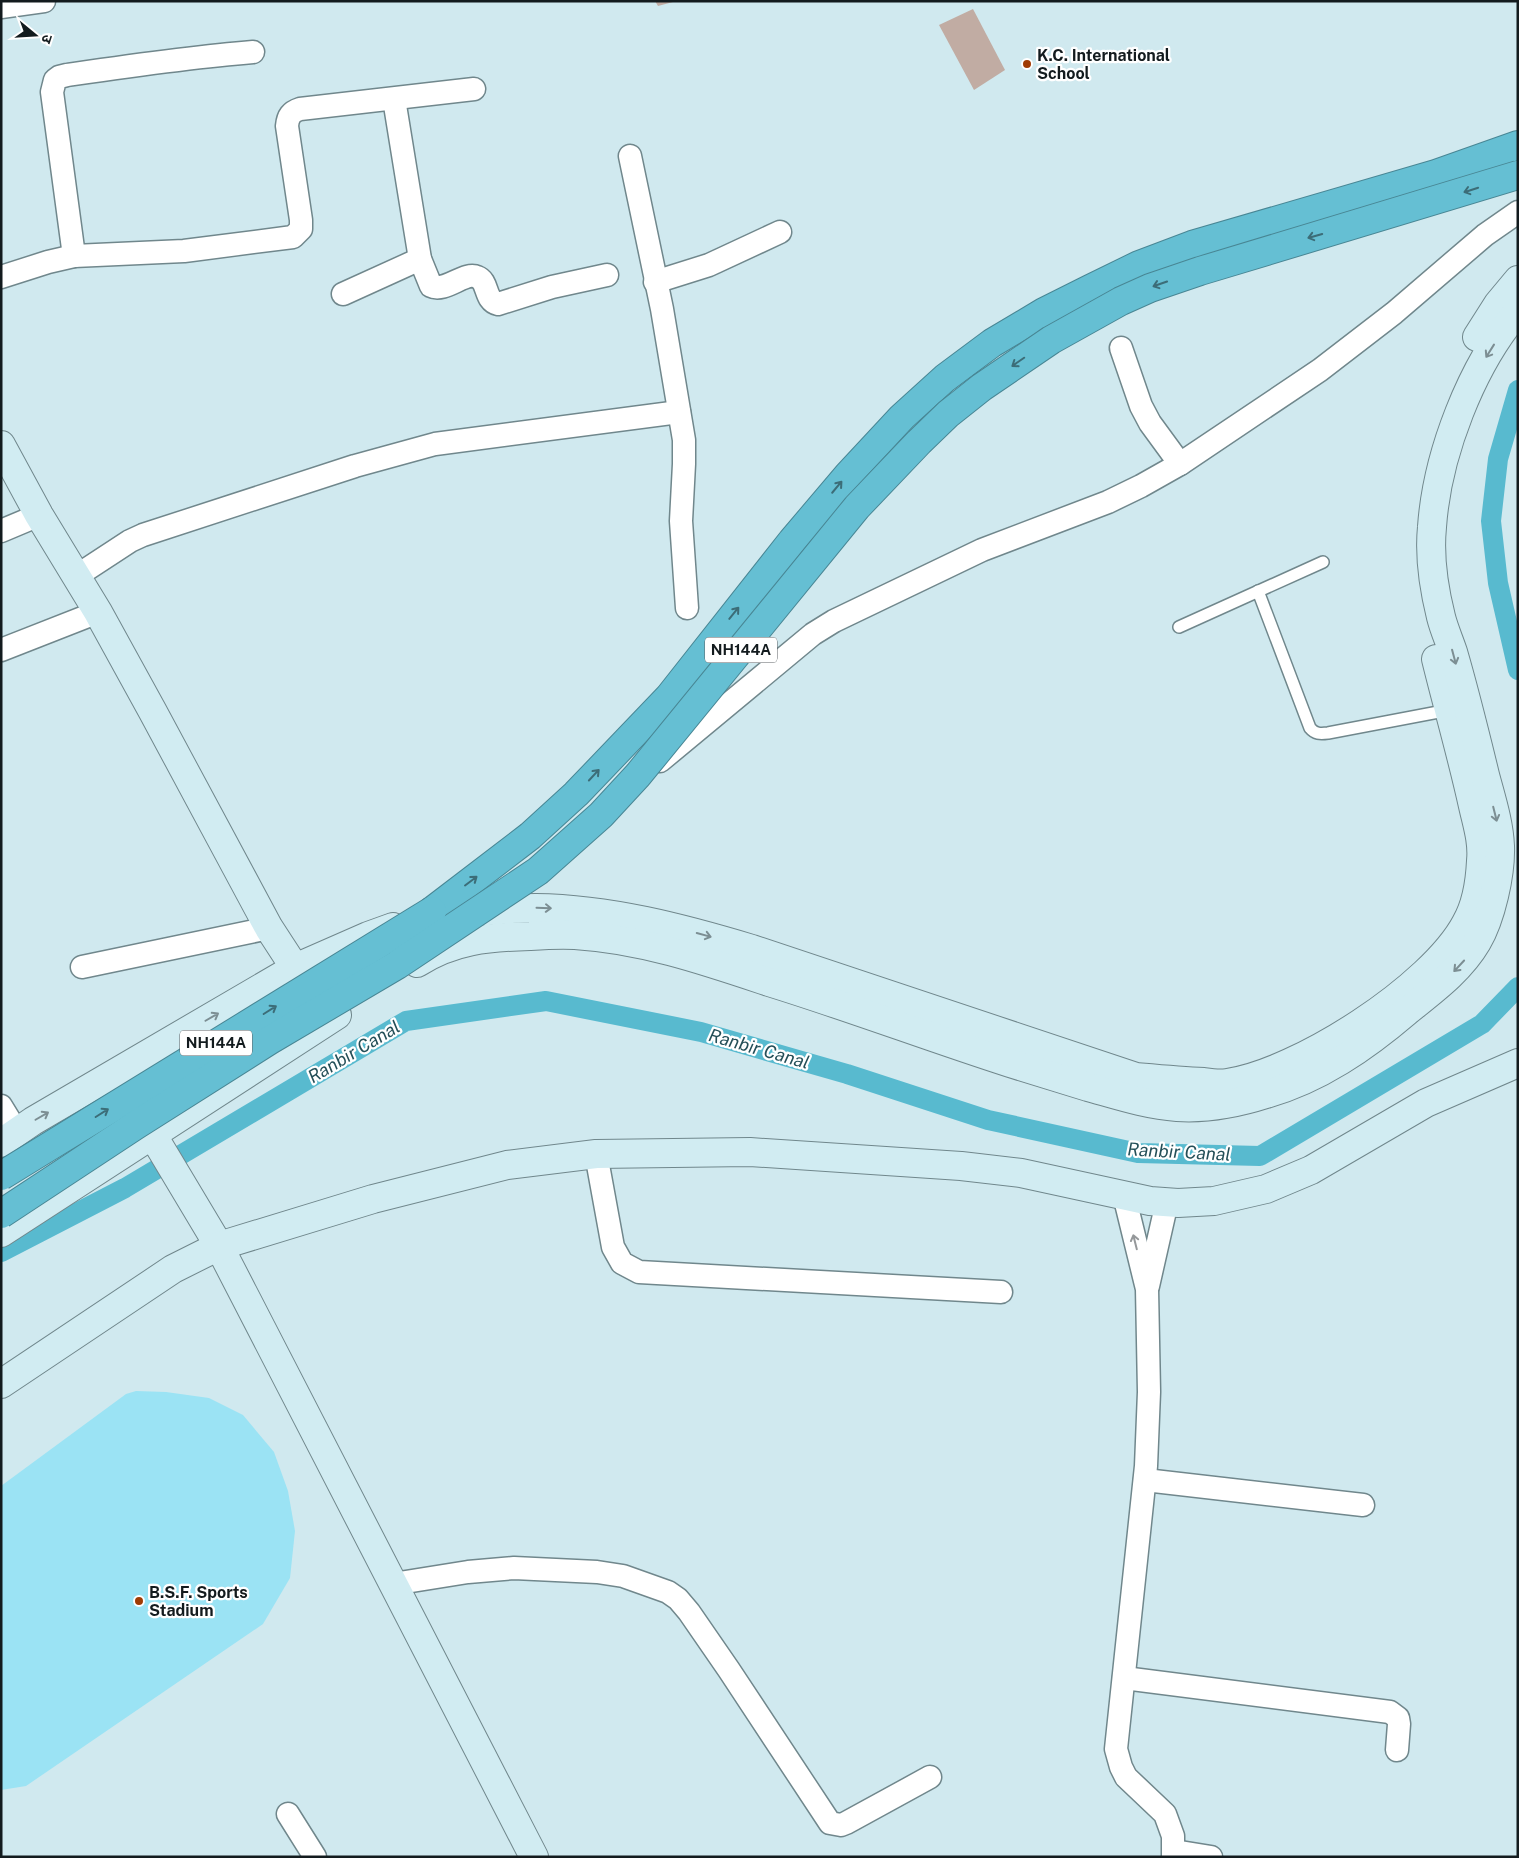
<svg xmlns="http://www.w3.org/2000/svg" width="1519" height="1858" font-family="'Public Sans','Noto Sans Devanagari',sans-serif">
	<rect width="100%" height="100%" fill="#d0e9ef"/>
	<path fill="#9be3f4" d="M136,1391L166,1392L209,1398L243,1415L274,1452L288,1491L295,1531L290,1578L263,1624L26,1786L1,1790V1486L126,1394Z"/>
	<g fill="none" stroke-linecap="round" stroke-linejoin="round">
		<g stroke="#58bacf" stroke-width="20">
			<path d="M1518,390L1498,459L1491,521L1498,583L1518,670"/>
			<path d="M1,1252L125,1188L406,1021L546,1001L701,1032L847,1074L988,1120L1138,1153L1260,1156L1482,1024L1518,987"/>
		</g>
	</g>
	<g fill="#c1aca3">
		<path d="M655,1H673V2L658,6Z"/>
		<path d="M973,9L1005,70L974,90L939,25Z"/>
	</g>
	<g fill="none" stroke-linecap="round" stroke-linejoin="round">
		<defs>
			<g id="lane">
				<path d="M1258,591L1310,728C1315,734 1320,734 1328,733L1449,710"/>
				<path d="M1179,627L1323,562"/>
			</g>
			<g id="street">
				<path d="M1,7L44,1"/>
				<path d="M394,99L420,259L431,286C445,293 465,271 477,277C489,281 484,301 498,304L552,287L607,275"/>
				<path d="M630,156L662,309L684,440V464L681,521L687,608"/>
				<path d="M74,256L52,92L55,80L59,77L67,75C129,66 190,57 253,52"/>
				<path d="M1,277L48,262L74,256L184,251L293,237L301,229V220L287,126C288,116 291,112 300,109L474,89"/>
				<path d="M655,282L709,265L780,232"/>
				<path d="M343,294L420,259"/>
				<path d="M1121,348L1141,406L1150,423L1180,464"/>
				<path d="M1,531L39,515"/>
				<path d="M75,577L130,541L143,535L355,466L435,444L679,412"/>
				<path d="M1,650L98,612"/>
				<path d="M660,761L813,634L834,621L982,550L1108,502L1141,486L1180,464L1320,370L1394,313L1485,235L1518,212"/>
				<path d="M82,967L269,928"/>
				<path d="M1,1106L17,1132"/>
				<path d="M596,1154L613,1247L622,1263L639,1272L1001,1292"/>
				<path d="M1124,1195L1147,1289L1149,1392L1146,1466L1116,1749L1121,1767L1126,1777L1165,1814L1173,1836V1857"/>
				<path d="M1148,1286L1167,1202"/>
				<path d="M1145,1480L1363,1505"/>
				<path d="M393,1584L468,1572L514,1568L597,1572L623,1576L668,1592L678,1599L689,1612L729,1670L830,1823L841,1825L846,1823L930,1777"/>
				<path d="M1124,1678L1390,1712L1398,1718L1399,1724L1397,1750"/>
				<path d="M288,1814L315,1857"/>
				<path d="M1174,1851L1211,1857"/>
			</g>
			<g id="secondary">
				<path d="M1477,337L1498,304L1518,280"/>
				<path d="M1,445L39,515L98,612L153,712L269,928L295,968L303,985"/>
				<path d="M467,913C490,911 513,908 536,908C610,909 682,928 752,949L1136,1077C1159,1079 1181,1081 1204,1082C1211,1083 1220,1084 1227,1083C1298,1073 1432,987 1466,923C1477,904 1480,882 1481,861C1483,842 1477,824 1473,806C1462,756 1448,708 1436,659"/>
				<path d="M417,963C453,940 488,937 530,936C545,935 560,934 575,935C642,939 706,961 769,982C850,1007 929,1037 1010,1063C1036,1071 1062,1079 1088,1087C1117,1095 1147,1105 1177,1107C1207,1109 1238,1103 1266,1094C1319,1079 1365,1047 1406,1012C1432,991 1460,971 1477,942C1491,918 1501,874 1500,846C1499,822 1491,798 1485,775C1475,734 1465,693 1453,652C1449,640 1444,629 1441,617C1434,589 1429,557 1432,527C1437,455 1471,366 1518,311"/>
				<path d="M152,1134L219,1246L534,1857"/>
				<path d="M1,1143L33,1121L295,968L368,936L393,927"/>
				<path d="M1,1233L337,1015"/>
				<path d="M1,1384L173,1269L219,1246L373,1199L507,1165L596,1154L750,1152L961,1166L1021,1173L1150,1201L1178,1203L1214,1201L1266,1189L1311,1170L1426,1103L1518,1063"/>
			</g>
			<path id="highway" d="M432,911L530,836L576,794L669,697L792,541L848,475L902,417L945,378L992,343L1044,312L1090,289L1139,265L1192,245L1436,174L1518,145"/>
		</defs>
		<use href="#lane" stroke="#70878c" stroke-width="14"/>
		<use href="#street" stroke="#70878c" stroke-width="25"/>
		<use href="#secondary" stroke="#70878c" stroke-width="30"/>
		<use href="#highway" stroke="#488694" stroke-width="30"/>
		<use href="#lane" stroke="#fff" stroke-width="11"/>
		<use href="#street" stroke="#fff" stroke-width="22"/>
		<use href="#secondary" stroke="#d1ecf2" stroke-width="28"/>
		<use href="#highway" stroke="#65bfd3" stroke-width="28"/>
		<defs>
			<g id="highway-bridge">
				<path d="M1,1176L432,911"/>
				<path d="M1,1214L136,1125L270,1040L397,965L538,871L601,815L638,775L857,507L919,442L948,414L982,387L1051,340L1121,301L1150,288L1200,271L1518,175"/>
			</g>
		</defs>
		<use href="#highway-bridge" stroke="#488694" stroke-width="30" stroke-linecap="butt"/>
		<use href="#highway-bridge" stroke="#65bfd3" stroke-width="28"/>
	</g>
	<defs><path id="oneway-shaft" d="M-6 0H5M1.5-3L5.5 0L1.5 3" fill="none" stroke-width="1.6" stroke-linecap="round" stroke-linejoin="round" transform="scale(1.25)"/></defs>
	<g stroke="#3c6d78">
		<use href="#oneway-shaft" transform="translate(1471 190) rotate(162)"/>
		<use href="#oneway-shaft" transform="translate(1315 236) rotate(164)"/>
		<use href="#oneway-shaft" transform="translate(1160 284) rotate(161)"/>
		<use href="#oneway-shaft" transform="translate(1018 362) rotate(145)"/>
		<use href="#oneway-shaft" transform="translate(837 487) rotate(-50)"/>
		<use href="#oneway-shaft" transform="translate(734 613) rotate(-51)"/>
		<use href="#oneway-shaft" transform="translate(594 775) rotate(-47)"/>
		<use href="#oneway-shaft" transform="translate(471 881) rotate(-37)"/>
		<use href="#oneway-shaft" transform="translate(270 1010) rotate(-32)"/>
		<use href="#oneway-shaft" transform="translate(102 1113) rotate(-32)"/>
	</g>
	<g stroke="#7c8e93">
		<use href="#oneway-shaft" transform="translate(1490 351) rotate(122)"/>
		<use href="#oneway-shaft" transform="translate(1454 657) rotate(75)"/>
		<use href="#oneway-shaft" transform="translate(1495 814) rotate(76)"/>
		<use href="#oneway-shaft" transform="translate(544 908) rotate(2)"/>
		<use href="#oneway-shaft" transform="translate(704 935) rotate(15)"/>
		<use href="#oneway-shaft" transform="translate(1459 966) rotate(133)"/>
		<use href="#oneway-shaft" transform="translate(212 1017) rotate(-30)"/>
		<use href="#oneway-shaft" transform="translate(42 1116) rotate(-30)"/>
	</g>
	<use stroke="#95989a" href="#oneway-shaft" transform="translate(1135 1242) rotate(-104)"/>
	<g fill="#9f3b03" stroke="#fff" stroke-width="2">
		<circle cx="1027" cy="64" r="5"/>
		<circle cx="139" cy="1601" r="5"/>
	</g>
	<g text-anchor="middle" stroke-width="4.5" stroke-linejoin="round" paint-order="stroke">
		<g fill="#fff" stroke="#5a5f62" stroke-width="1">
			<rect x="705" y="637.5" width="72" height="25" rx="4"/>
			<rect x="180" y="1030.5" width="72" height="25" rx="4"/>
		</g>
		<g font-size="15" font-weight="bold" fill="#131b1e">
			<text x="741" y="655">NH144A</text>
			<text x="216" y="1048">NH144A</text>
		</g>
		<g font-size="16" font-weight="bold" fill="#131b1e" stroke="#fff" text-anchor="start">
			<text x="1037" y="61">K.C. International<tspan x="1037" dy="18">School</tspan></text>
			<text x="149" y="1598">B.S.F. Sports<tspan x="149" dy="18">Stadium</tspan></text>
		</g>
		<g font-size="18" font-style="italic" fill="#244f58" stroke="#fff">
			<text transform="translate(759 1049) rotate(16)" y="6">Ranbir Canal</text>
			<text transform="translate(354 1052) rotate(-31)" y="6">Ranbir Canal</text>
			<text transform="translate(1179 1152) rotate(3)" y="6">Ranbir Canal</text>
		</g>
	</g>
	<rect width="1519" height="1858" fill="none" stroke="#131b1e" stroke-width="5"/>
	<g transform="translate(35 35) rotate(108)" stroke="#ffffff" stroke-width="4" paint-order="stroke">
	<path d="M0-4L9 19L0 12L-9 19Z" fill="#131b1e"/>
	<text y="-8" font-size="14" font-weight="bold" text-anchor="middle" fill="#131b1e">उ</text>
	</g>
</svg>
